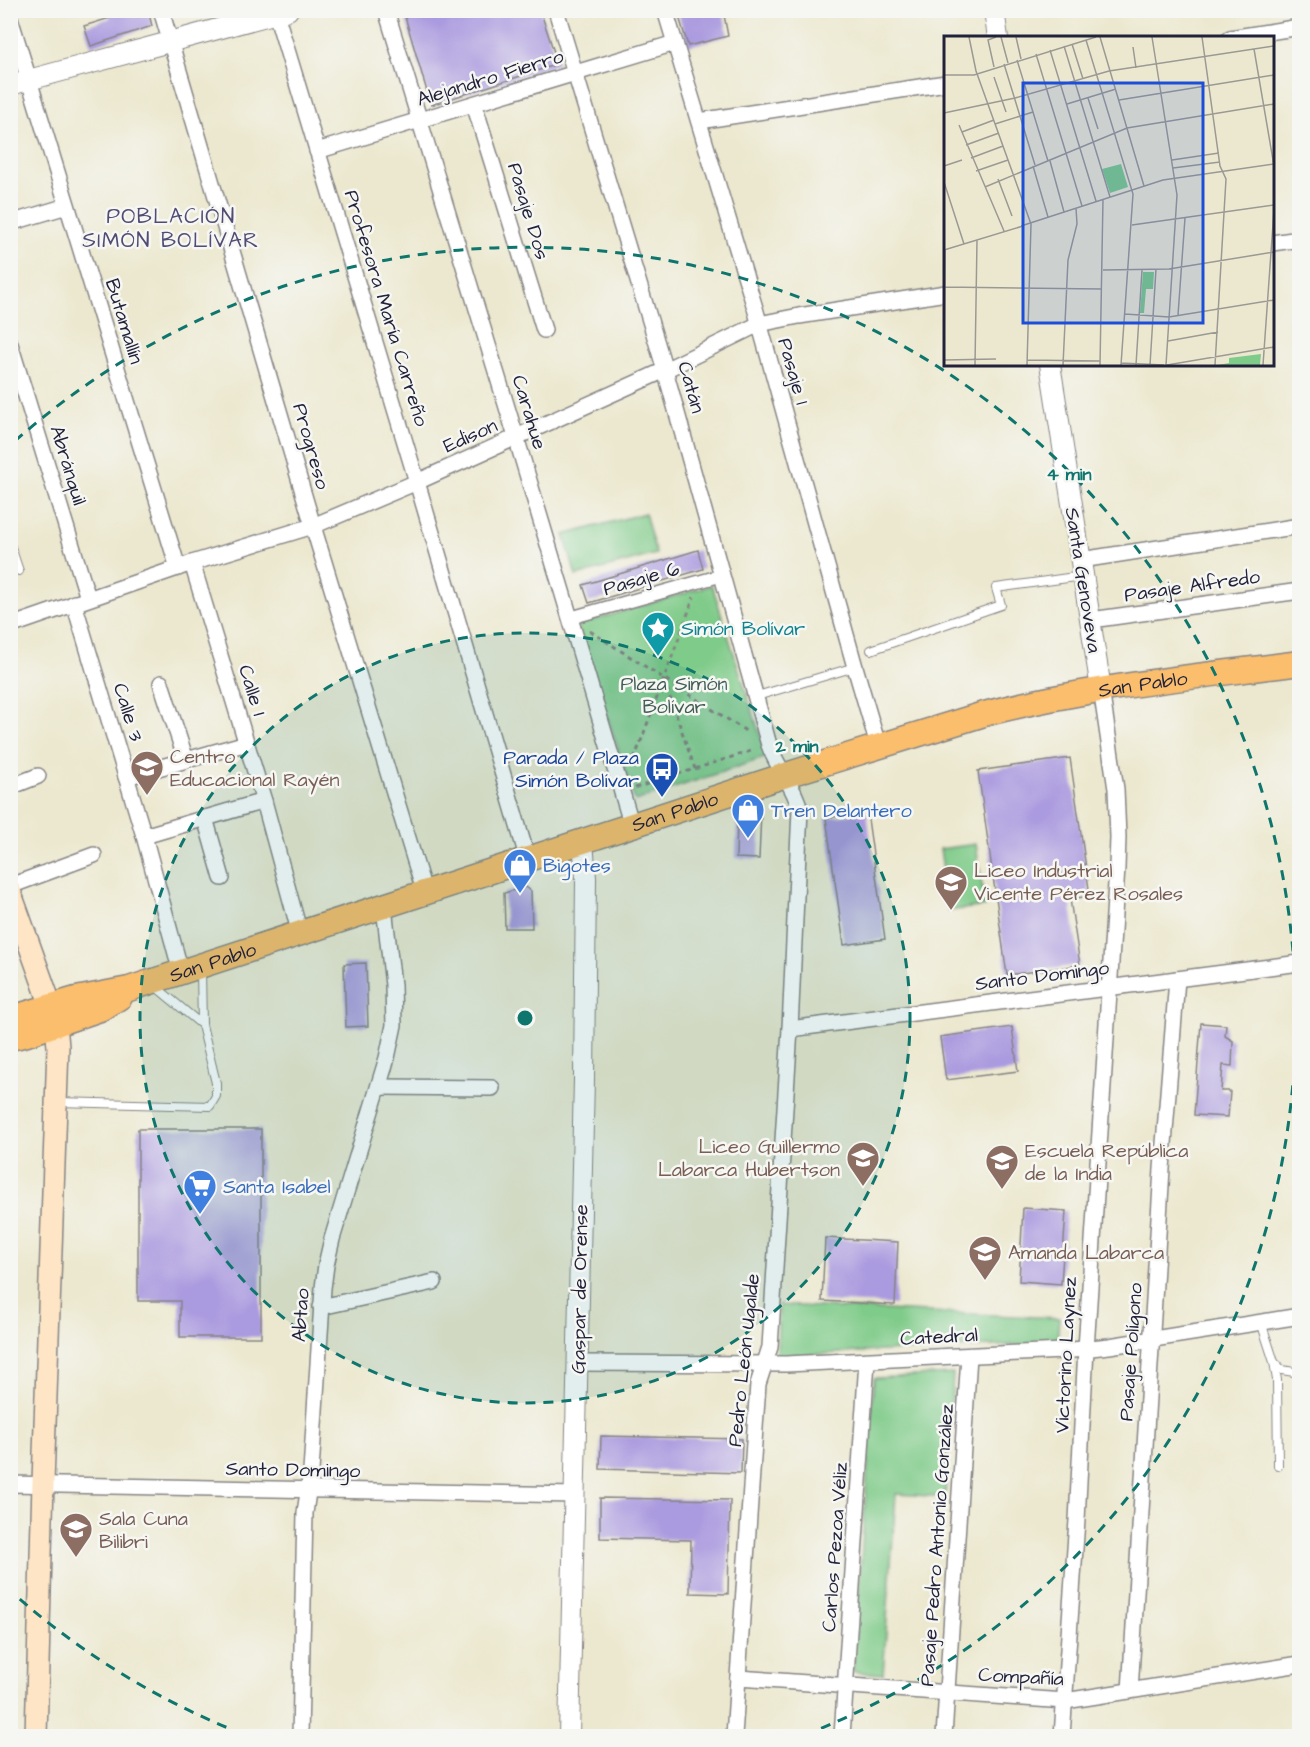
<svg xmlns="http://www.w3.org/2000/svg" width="1310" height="1747" font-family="'Architects Daughter',sans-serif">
	<rect width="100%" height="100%" fill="#f6f6f2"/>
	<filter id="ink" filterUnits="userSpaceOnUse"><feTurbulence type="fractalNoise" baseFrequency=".0167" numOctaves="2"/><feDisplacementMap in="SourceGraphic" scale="12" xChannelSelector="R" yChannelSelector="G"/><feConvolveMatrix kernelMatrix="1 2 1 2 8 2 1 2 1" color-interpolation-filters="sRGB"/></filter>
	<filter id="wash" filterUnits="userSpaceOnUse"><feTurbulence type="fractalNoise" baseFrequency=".008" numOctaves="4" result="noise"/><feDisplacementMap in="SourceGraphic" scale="24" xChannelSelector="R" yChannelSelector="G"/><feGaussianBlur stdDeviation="1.35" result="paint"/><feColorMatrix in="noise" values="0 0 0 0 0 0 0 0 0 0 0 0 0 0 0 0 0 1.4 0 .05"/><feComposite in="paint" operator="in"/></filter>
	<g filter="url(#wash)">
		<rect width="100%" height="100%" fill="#ece8cf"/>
		<g fill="#7fcb89" stroke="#507662" stroke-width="1.5">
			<path d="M645,513L656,554L576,576L564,535Z"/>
			<path d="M712,585L767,757L635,801L577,625Z"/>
			<path d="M976,844L985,906L949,911L940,849Z"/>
			<path d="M779,1305L1059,1318L1057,1343L777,1356Z"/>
			<path d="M953,1374L945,1497L896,1494L883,1674L853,1672L874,1378Z"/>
		</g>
		<g id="blocks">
			<g fill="#aa9adf">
				<path d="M108,10H148L152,26L91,46L84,26L110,18Z"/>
				<path d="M403,10H540L558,64L431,105Z"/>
				<path d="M677,10H723L728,36L688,46Z"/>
				<path d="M698,550L703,569L589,603L583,585Z"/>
				<path d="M1070,758L1090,896L1070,899L1080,965L1007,975L978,771Z"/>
				<path d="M761,812L759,859L736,858L737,820Z"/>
				<path d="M867,812L885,939L844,945L826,818Z"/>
				<path d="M526,887L531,891L532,928H505L504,893Z"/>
				<path d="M366,963L368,1026L346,1027L344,964Z"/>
				<path d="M1201,1023L1226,1025L1225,1036L1233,1041L1232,1066L1223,1065L1221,1091H1230L1228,1117L1194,1115Z"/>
				<path d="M1012,1027L1018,1071L946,1080L940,1037Z"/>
				<path d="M138,1129H261V1337H180V1301H138Z"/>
				<path d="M1023,1208L1066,1211L1061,1284L1019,1281Z"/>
				<path d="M825,1238L898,1242L895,1305L822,1301Z"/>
				<path d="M601,1436L742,1439L741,1473L600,1469Z"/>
				<path d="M600,1498L730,1500L728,1594L690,1593L691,1540L600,1538Z"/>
			</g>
		</g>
	</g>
	<g filter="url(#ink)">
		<use href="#blocks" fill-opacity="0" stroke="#878585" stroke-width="1.5"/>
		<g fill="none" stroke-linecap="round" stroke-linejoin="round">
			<defs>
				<g id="service">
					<path d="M10,544L19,571"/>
					<path d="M871,650L1001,605L996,588L1082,576"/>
					<path d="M757,696L855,667"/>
					<path d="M155,986L202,1025"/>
					<path d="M58,1102L210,1106L216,1096V1083L202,1025L201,970"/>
					<path d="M1261,1322L1274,1362L1282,1370L1300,1373"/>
					<path d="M1274,1362L1277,1380L1278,1466"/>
				</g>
				<path id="pedestrian" d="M570,618L723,575"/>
				<g id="minor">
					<path d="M161,10L313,526L425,894"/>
					<path d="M275,10L417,482L528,860"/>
					<path d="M386,10L516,437L632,826"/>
					<path d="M556,10L665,370L769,745C778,770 793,783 800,809L790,1029L770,1347L758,1384L734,1736"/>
					<path d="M665,10L755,308L855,667L878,745"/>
					<path d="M10,18L178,568"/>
					<path d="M1230,38L1300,27"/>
					<path d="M474,104L544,330"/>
					<path d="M699,121L946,83"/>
					<path d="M317,151L675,43"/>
					<path d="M10,223L67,206"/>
					<path d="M1272,243L1300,239"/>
					<path d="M10,344L88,598"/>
					<path d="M1081,560L1300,526"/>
					<path d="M192,563L264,801L300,934"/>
					<path d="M74,603L144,836L181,972"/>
					<path d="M1091,620L1300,591"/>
					<path d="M10,626L192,563L313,526L417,482L665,370L759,324L799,316L946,293"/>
					<path d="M161,683L186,760"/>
					<path d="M126,777L247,743"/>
					<path d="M10,787L38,776"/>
					<path d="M205,818L222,878"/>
					<path d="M144,836L264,801"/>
					<path d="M10,886L94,855"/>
					<path d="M790,1029L1300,963"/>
					<path d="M379,1087L492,1088"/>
					<path d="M321,1307L434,1282"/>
					<path d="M578,1363L786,1364L1064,1351L1109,1346L1300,1316"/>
					<path d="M10,1484L575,1495"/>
					<path d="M738,1678L1065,1701L1300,1664"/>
					<path d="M1130,1691L1162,1169L1177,979"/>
					<path d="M300,1736L305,1513L311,1471L323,1288L326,1265L332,1239L387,1058L394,1025L393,985L384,907"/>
					<path d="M842,1736L867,1361"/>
					<path d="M944,1736L969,1356"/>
					<path d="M1062,1736L1077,1520L1086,1349L1117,868L1118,837L1116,789L1101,689"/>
				</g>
				<g id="tertiary">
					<path d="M994,10L998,38"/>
					<path d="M10,85L288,10"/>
					<path d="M1050,364L1101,689"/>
					<path d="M569,1736L584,1079L586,878L583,842"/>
				</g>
				<path id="secondary" d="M10,891L51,1006L56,1024L58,1047L43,1483L36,1736"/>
				<g id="primary">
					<path id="s1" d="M10,1022L25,1014L76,999L129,989L786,775L984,714C1087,687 1194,677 1300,663"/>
					<path d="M10,1038L27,1034L103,1008L120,997"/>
				</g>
			</defs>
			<use href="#service" stroke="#878585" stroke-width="10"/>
			<use href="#pedestrian" stroke="#878585" stroke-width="15"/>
			<use href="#minor" stroke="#878585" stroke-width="18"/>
			<use href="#tertiary" stroke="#878585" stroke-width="22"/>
			<use href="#secondary" stroke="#878585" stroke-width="24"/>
			<use href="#primary" stroke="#878585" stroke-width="27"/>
			<g stroke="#878585" stroke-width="3" stroke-dasharray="4.5 4.5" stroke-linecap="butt">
				<path d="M590,631L749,733"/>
				<path d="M664,680L695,769"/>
				<path d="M631,768L694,597"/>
				<path d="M635,788L754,750"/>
			</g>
			<use href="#service" stroke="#fff" stroke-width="8"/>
			<use href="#pedestrian" stroke="#fff" stroke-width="12"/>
			<use href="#minor" stroke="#fff" stroke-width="15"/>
			<use href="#tertiary" stroke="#fff" stroke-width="20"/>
			<use href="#secondary" stroke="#fde5c5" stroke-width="21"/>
			<use href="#primary" stroke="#fabe6d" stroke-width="24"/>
		</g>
	</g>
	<circle cx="525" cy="1018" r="385" fill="#0f766e" fill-opacity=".12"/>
	<g fill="none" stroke="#0f766e" stroke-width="3" stroke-dasharray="10 8">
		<circle cx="525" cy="1018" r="385"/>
		<path d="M243 1734A770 770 0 0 1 15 1595M15 441A770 770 0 1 1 807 1734"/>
	</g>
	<defs>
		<symbol id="sight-pin" viewBox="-11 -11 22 30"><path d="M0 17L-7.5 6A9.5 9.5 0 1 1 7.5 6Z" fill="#0f9aa8" stroke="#f6f6f2"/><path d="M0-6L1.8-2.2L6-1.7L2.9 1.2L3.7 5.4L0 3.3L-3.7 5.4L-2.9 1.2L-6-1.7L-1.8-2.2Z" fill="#fff"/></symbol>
		<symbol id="school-pin" viewBox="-11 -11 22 30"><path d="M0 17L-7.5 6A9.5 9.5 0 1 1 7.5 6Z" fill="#8d6e63" stroke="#f6f6f2"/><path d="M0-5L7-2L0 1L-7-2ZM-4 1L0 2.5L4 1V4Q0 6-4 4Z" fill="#fff"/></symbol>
		<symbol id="bus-pin" viewBox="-11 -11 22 30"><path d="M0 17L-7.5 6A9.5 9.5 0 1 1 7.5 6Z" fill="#1a4fb4" stroke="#f6f6f2"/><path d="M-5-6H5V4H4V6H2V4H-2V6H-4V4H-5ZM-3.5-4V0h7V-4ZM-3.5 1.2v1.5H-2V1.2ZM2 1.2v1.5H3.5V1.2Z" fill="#fff"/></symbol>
		<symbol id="shop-pin" viewBox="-11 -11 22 30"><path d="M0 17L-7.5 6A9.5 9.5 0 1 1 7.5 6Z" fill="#3f7fe0" stroke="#f6f6f2"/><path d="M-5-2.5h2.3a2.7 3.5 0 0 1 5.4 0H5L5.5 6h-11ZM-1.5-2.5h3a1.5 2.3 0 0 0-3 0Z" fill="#fff"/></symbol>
		<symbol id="supermarket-pin" viewBox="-11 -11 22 30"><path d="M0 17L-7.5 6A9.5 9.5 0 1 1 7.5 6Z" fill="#3f7fe0" stroke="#f6f6f2"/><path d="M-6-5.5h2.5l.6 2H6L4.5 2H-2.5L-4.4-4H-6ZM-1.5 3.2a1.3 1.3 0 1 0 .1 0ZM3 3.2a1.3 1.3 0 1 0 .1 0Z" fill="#fff"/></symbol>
	</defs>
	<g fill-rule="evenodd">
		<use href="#sight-pin" x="639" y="609" width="38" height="52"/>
		<use href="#school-pin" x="128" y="748" width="38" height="52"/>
		<use href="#bus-pin" x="643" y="750" width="38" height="52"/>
		<use href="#shop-pin" x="729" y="791" width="38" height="52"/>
		<use href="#shop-pin" x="501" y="846" width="38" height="52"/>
		<use href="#school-pin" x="932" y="863" width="38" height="52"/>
		<use href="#school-pin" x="844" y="1139" width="38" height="52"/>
		<use href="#school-pin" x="983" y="1142" width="38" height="52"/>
		<use href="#supermarket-pin" x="181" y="1167" width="38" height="52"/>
		<use href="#school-pin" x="966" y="1233" width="38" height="52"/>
		<use href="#school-pin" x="57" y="1510" width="38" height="52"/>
	</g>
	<g text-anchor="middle" stroke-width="5" stroke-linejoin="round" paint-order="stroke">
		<g font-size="20" fill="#22223b" stroke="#f6f6f2">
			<text transform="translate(490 77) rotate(-17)" y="7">Alejandro Fierro</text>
			<text transform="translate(529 211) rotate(73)" y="7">Pasaje Dos</text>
			<text transform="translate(387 308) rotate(73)" y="7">Profesora María Carreño</text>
			<text transform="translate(125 321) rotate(73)" y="7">Butamallín</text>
			<text transform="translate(794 371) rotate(74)" y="7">Pasaje 1</text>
			<text transform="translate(692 387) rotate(74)" y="7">Catán</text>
			<text transform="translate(530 412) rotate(73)" y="7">Carahue</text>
			<text transform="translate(470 435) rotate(-24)" y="7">Edison</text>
			<text transform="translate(312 446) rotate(74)" y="7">Progreso</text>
			<text transform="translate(69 465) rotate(73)" y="7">Abránquil</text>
			<text transform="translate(641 578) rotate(-16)" y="7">Pasaje 6</text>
			<text transform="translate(1084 580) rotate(81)" y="7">Santa Genoveva</text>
			<text transform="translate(1192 585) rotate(-8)" y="7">Pasaje Alfredo</text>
			<text dy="7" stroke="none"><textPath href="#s1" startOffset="1184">San Pablo</textPath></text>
			<text transform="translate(253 690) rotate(73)" y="7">Calle 1</text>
			<text transform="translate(129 712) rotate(73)" y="7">Calle 3</text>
			<text dy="7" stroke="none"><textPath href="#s1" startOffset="698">San Pablo</textPath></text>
			<text dy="7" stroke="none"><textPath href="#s1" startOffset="212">San Pablo</textPath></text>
			<text transform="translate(1042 975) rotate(-7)" y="7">Santo Domingo</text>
			<text transform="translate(579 1289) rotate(-89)" y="7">Gaspar de Orense</text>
			<text transform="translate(300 1315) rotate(-86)" y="7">Abtao</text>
			<text transform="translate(939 1336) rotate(-3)" y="7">Catedral</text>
			<text transform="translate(1130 1352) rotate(-86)" y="7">Pasaje Polígono</text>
			<text transform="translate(1065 1355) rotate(-87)" y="7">Victorino Laynez</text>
			<text transform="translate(743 1360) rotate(-84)" y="7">Pedro León Ugalde</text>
			<text transform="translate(293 1469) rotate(1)" y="7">Santo Domingo</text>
			<text transform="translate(936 1545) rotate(-86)" y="7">Pasaje Pedro Antonio González</text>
			<text transform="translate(834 1547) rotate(-86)" y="7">Carlos Pezoa Véliz</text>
			<text transform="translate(1021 1676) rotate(3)" y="7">Compañía</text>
		</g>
		<g font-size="20" fill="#0d838f" stroke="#f6f6f2" text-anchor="start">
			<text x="681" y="635">Simón Bolívar</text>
		</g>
		<g font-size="20" fill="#435d56" stroke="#f6f6f2">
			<text x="674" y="690">Plaza Simón<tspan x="674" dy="23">Bolívar</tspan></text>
		</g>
		<g font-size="20" fill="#785e54" stroke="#f6f6f2" text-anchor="start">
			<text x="170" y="763">Centro<tspan x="170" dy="23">Educacional Rayén</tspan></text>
			<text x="974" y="877">Liceo Industrial<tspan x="974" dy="23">Vicente Pérez Rosales</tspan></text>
			<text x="840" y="1153" text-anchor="end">Liceo Guillermo<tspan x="840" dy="23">Labarca Hubertson</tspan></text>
			<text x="1025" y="1157">Escuela República<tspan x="1025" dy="23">de la India</tspan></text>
			<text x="1008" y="1259">Amanda Labarca</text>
			<text x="99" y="1525">Sala Cuna<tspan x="99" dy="23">Bilibri</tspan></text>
		</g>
		<g font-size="20" fill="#164399" stroke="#f6f6f2" text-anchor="end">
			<text x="639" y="764">Parada / Plaza<tspan x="639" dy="23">Simón Bolívar</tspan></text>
		</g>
		<g font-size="20" fill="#366cbe" stroke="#f6f6f2" text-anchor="start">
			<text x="771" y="817">Tren Delantero</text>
			<text x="543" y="872">Bigotes</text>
			<text x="223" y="1193">Santa Isabel</text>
		</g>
		<g font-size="21" letter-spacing="1.5" fill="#524c74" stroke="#f6f6f2">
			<text x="171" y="223">POBLACIÓN<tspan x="171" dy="24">SIMÓN BOLÍVAR</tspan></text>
		</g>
	</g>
	<g transform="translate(944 36)">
		<rect width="330" height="330" fill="#ece8cf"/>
		<path d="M177,128L184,151L166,157L158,133ZM199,236H210L209,253H202L200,277H196ZM317,318L316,329H274L285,327V322Z" fill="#7fcb89"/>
		<path fill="none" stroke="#9b9994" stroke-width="1.5" d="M25,1L32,35L87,188L83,329M57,1L64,27M72,1L77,23M156,1L200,150M208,1L233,159L222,329M258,1L276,130L282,143L271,329M142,4L189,158L177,329M128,8L139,43M120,10L166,161M189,11L192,32M310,13L330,130M106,14L152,165M92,18L138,170M73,24L104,125M60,28L91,129M50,31L44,4L52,1M0,39H30L152,1M50,41L62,76M144,62L154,93M175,64L330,39M123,68L172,53M0,77L71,62L165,35L330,10M51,88L89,76M15,89L60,195M18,96L50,84M22,109L55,97M27,122L59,110M228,124L275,117M106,125L120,176M0,130L18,124M89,130L104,181M229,132L276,126M32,135L64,124M54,143L68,180M0,146L20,208M41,151L183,92L330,68M188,189L330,169M77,190L219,144L330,128M0,214L79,190M159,234L225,233L330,216M0,251L158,253M181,278L225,281L330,264M234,279L241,182M224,305L274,296M0,324L52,323M83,324L156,325M0,327L1,214M177,327L220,329M31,329L33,204M119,329L124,224L133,188L132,172M156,329L159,163M192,329L198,234M206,329L212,233M223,329L330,311M319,329L330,174"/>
		<path fill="#1d4ed8" fill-opacity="0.15" stroke="#1d4ed8" stroke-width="3" d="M79,47H259V287H79Z"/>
		<rect width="330" height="330" fill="none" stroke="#22223b" stroke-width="3"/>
	</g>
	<circle cx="525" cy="1018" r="9" fill="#0f766e" stroke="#f6f6f2" stroke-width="3"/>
	<g font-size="18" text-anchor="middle" font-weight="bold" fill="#0f766e" stroke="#f6f6f2" stroke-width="5" stroke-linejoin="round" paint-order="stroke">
		<text x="1069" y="480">4 min</text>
		<text x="797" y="752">2 min</text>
	</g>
	<rect width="1310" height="1747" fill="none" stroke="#f6f6f2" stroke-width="36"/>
</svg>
